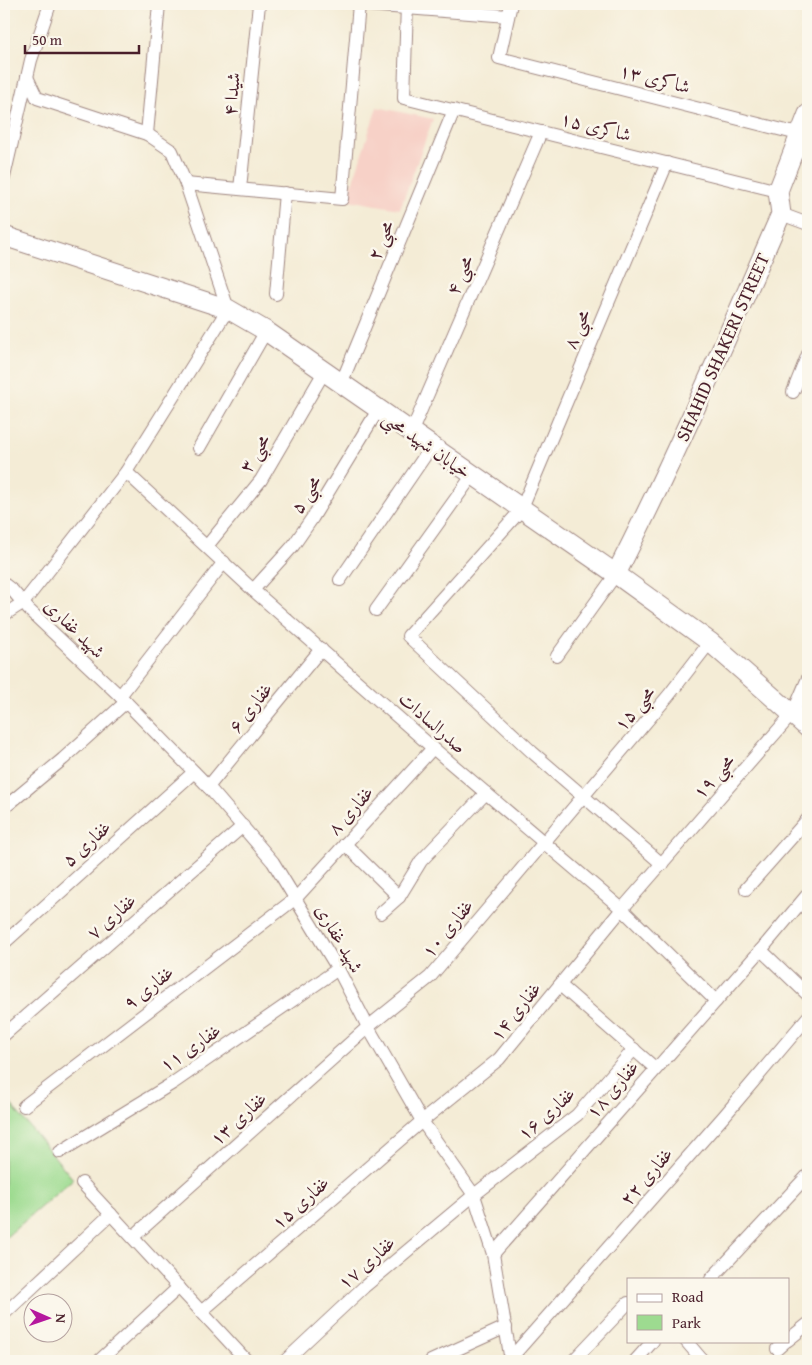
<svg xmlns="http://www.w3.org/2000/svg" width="812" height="1365" font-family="'Gentium Book Plus',Amiri,serif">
	<rect width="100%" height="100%" fill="#fbf7ec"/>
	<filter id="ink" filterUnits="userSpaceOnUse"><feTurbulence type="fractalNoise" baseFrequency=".02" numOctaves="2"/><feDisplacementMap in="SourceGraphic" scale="10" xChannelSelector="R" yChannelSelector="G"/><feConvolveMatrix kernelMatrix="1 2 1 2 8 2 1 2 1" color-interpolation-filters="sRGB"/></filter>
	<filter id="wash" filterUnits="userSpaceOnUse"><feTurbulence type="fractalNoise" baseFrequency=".0096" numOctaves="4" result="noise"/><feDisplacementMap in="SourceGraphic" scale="20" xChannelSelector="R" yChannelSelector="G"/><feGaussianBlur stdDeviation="1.12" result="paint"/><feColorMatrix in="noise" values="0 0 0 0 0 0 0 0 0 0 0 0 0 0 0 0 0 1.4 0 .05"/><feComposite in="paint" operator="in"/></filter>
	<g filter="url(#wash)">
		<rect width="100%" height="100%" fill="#f4ecd6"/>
		<path fill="#f7d1c7" d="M377,107L433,119L400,209L347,200Z"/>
		<path fill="#9ddb90" stroke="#747d5e" d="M4,1096L73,1179L4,1239Z"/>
	</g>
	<g filter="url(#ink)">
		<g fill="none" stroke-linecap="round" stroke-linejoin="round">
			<defs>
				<g id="street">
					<path d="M355,4L508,16"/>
					<path d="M407,4L404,98L778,191"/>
					<path d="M511,4L499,58L806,136"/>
					<path d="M147,134L159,4"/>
					<path d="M4,177L31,60L50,4"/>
					<path d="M186,184L342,199L359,4"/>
					<path d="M240,189L259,4"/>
					<path d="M781,214L808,224"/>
					<path d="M276,294L285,193"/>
					<path d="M341,384L454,110"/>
					<path d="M793,392L808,354"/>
					<path d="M411,433L541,132"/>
					<path d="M199,448L266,331"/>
					<path d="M126,472L253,590L433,748L622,909L716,1001"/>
					<path d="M207,546L261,480L324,372"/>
					<path d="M340,580L431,447"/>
					<path d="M4,584L13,591L29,610L120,696L205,783L273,862L338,969L368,1027L422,1121L474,1195L493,1254L511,1361"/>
					<path d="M253,590L293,546L313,517L378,410"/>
					<path d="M376,610L472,476"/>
					<path d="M4,615L24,602L126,472L228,309L186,184L172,151L147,134L37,98L27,77"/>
					<path d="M557,656L616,574"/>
					<path d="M120,696L224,562"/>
					<path d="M208,787L321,649"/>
					<path d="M4,808L63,759L126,702"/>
					<path d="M345,844L399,897"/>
					<path d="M662,864L532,752L408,636L521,510L667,163"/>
					<path d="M746,889L808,819"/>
					<path d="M381,913L399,897L421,861L486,793"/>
					<path d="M4,943L194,772"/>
					<path d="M761,950L808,995"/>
					<path d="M560,985L655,1068"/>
					<path d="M4,1035L243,826"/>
					<path d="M24,1106L296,898L433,748"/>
					<path d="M60,1152L173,1083L338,969"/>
					<path d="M82,1183L247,1361"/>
					<path d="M133,1237L368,1027L430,977L669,695L710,642"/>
					<path d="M493,1254L761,950L808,894"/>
					<path d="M711,1279L808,1175"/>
					<path d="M201,1312L422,1121L499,1059L622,909L793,713L808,678"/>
					<path d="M4,1314L111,1214"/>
					<path d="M788,1340L808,1324"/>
					<path d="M686,1341L703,1361"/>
					<path d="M777,1349L786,1341"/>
					<path d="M510,1359L725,1115L808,1017"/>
					<path d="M99,1361L179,1287"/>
					<path d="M285,1361L364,1287L474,1195L577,1115L634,1049"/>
					<path d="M431,1361L506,1327"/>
					<path d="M573,1361L628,1303"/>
					<path d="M635,1361L653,1341"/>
				</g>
				<g id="secondary">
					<path d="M4,236L228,309L266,331L616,574L710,642L808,728"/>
					<path d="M616,574C676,456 728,335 781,214L778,191L808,114"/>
				</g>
			</defs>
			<use href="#street" stroke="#9f8680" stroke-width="14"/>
			<use href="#secondary" stroke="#9f8680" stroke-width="21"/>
			<use href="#street" stroke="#fff" stroke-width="12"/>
			<use href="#secondary" stroke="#fff" stroke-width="19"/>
		</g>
	</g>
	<g text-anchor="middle" stroke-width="5" stroke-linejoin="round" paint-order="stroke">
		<g font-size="19" fill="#4a1f2b" stroke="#fbf7ec">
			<text transform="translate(655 78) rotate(14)" y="7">شاکری ۱۳</text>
			<text transform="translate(231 94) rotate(-84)" y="7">شیدا ۴</text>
			<text transform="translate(596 126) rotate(14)" y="7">شاکری ۱۵</text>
			<text transform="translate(380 240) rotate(-68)" y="7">محبی ۲</text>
			<text transform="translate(459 275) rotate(-67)" y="7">محبی ۴</text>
			<text transform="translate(576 329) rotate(-67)" y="7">محبی ۸</text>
			<text transform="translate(722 347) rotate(-66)" y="7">SHAHID SHAKERI STREET</text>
			<text transform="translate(427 444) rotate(35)" y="7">خیابان شهید محبی</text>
			<text transform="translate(254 453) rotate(-59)" y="7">محبی ۳</text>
			<text transform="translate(305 494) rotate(-58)" y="7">محبی ۵</text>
			<text transform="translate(75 628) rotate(44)" y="7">شهید غفاری</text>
			<text transform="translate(250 707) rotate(-51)" y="7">غفاری ۶</text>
			<text transform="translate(634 708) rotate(-50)" y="7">محبی ۱۵</text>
			<text transform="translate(433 722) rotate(41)" y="7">صدرالسادات</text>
			<text transform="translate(713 776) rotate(-49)" y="7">محبی ۱۹</text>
			<text transform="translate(350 810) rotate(-48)" y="7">غفاری ۸</text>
			<text transform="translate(86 843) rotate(-42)" y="7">غفاری ۵</text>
			<text transform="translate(111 916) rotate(-41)" y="7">غفاری ۷</text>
			<text transform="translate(447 928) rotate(-50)" y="7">غفاری ۱۰</text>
			<text transform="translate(340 938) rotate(60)" y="7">شهید غفاری</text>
			<text transform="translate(148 987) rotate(-38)" y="7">غفاری ۹</text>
			<text transform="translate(515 1011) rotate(-51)" y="7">غفاری ۱۴</text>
			<text transform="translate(190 1047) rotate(-34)" y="7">غفاری ۱۱</text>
			<text transform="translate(612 1089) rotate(-49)" y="7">غفاری ۱۸</text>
			<text transform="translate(546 1113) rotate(-41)" y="7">غفاری ۱۶</text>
			<text transform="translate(238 1118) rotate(-42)" y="7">غفاری ۱۳</text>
			<text transform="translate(646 1176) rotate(-49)" y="7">غفاری ۲۲</text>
			<text transform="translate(300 1202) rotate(-41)" y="7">غفاری ۱۵</text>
			<text transform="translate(366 1262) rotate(-41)" y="7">غفاری ۱۷</text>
		</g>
	</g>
	<rect width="812" height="1365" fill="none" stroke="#fbf7ec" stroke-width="20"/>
	<rect x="627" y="1278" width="162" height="65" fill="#fbf7ec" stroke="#b4a19f"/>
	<rect x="637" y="1294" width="25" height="8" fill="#ffffff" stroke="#b4a19f"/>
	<text x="672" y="1302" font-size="15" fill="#4a1f2b">Road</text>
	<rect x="637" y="1315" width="25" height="15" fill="#9ddb90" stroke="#b4a19f"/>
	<text x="672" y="1328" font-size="15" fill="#4a1f2b">Park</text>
	<g transform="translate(48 1318) rotate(92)"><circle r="24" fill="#fbf7ec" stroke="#b4a19f"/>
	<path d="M0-4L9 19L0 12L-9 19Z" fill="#b5179e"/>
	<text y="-8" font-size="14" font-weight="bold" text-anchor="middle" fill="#4a1f2b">N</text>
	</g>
	<path d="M25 45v8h114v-8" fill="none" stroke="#4a1f2b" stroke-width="2.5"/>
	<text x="32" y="45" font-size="15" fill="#4a1f2b" stroke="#fbf7ec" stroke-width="4" paint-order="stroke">50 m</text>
</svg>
